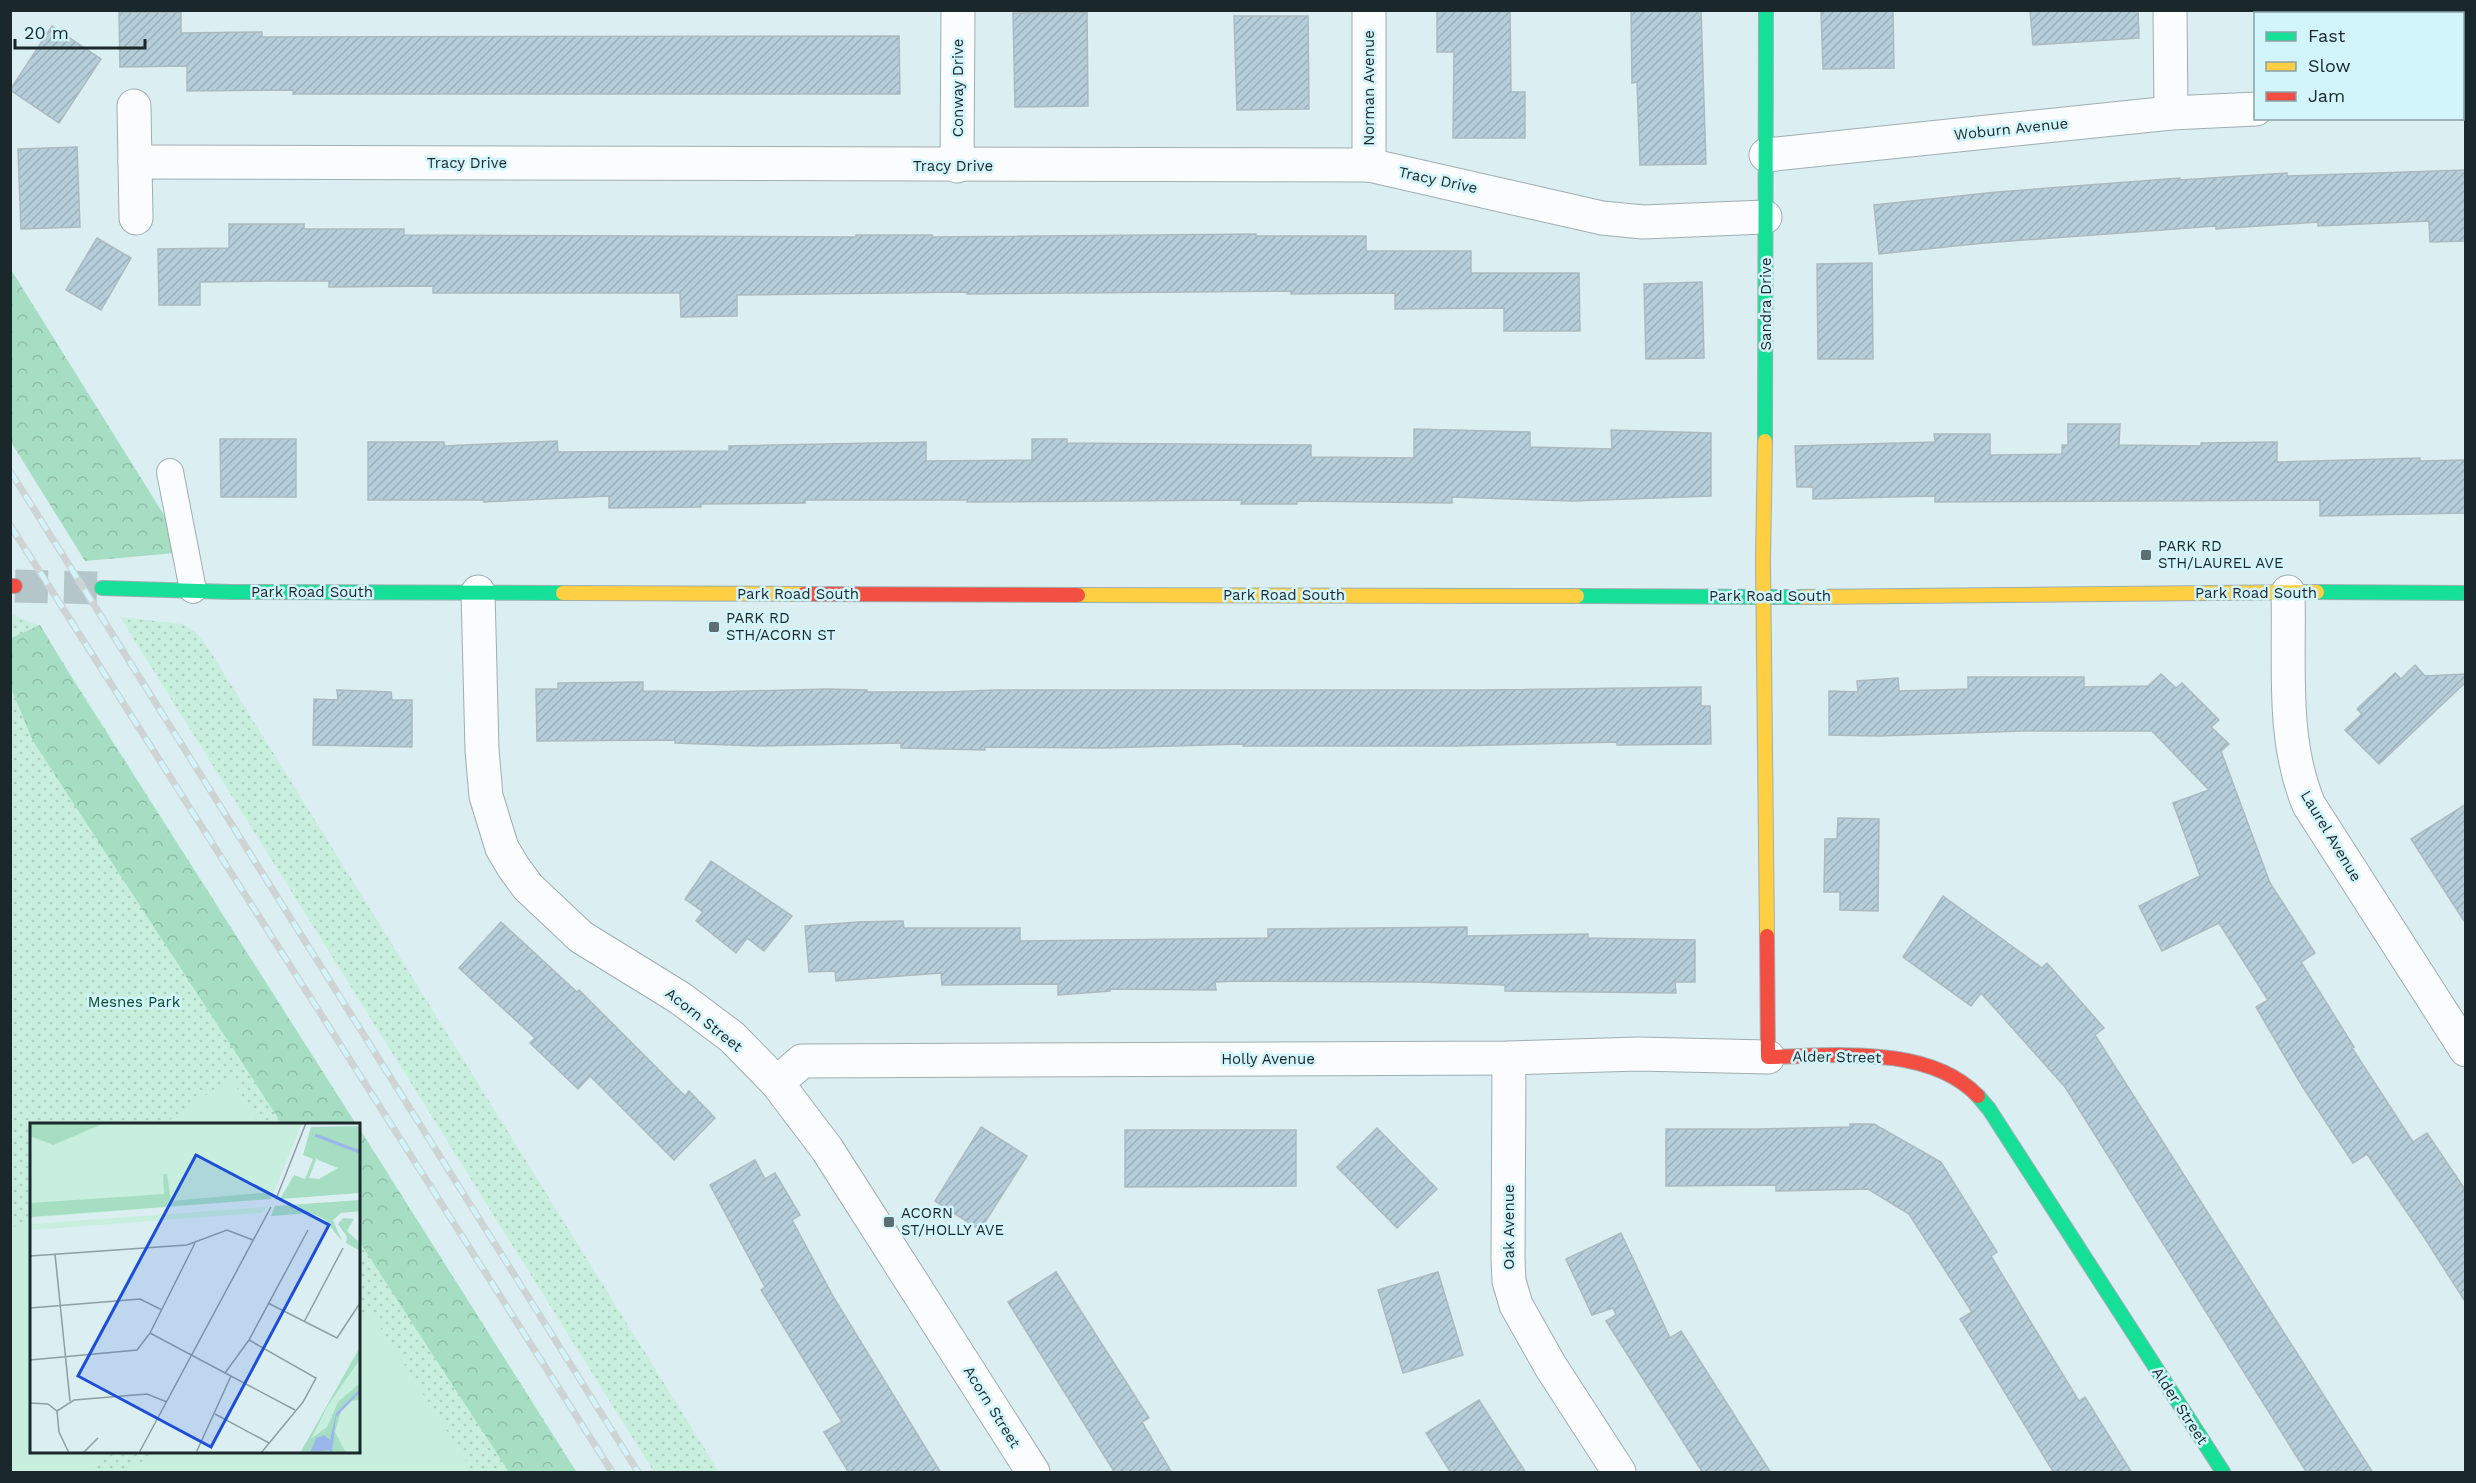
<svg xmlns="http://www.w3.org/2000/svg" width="2476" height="1483" font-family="'Work Sans',sans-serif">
	<defs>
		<pattern id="green-dots" width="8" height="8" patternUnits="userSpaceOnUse" patternTransform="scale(1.5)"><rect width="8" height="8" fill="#c8efdd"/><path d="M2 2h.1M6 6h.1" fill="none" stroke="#abcdbe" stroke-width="1.8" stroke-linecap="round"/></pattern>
		<pattern id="forest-crowns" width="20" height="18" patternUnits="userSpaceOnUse" patternTransform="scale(1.5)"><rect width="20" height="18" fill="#a6dec3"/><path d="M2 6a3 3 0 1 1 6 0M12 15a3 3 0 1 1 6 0" fill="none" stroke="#8ebea8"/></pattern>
		<pattern id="building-hatch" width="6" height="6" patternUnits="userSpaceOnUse" patternTransform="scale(1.5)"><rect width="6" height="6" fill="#b5ceda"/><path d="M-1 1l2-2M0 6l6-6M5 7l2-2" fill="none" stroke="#9bb1bb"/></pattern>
	</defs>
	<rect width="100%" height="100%" fill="#dbeef2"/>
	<g fill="url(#green-dots)">
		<path d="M10,614L40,626L356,1124H32V1452H358L359,1128L577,1472H11Z"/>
		<path d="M120,617L182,624L196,632L210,651L719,1472H654Z"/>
	</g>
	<g fill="url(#forest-crowns)">
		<path d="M10,268L187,552L85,561L11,442Z"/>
		<path d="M40,625L70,675L356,1124H282L33,741L11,688V638Z"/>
		<path d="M359,1128L573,1467L577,1472H509L359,1241Z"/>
	</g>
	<g fill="#c8efdd">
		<path d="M231,1078L259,1124H164Z"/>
		<path d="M31,1216L32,1452H112L82,1472H11V1229Z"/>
		<path d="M369,1310L473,1472H125L157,1452H358L359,1317Z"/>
	</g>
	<g fill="url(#building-hatch)" stroke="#acbabf" stroke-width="1.5">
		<path d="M1437,10H1510L1511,92H1525V138H1453L1454,52H1437Z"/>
		<path d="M1631,10H1701L1706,164L1640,165L1637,82L1632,83Z"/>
		<path d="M1821,10H1893L1894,68L1823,69Z"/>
		<path d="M2030,10H2138L2139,38L2033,45Z"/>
		<path d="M119,12H181V33L262,32V37L899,36L900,94H293V90L187,91V66L120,67Z"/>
		<path d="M1087,12L1088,106L1015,107L1013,13Z"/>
		<path d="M1234,16H1308L1309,109L1237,110Z"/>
		<path d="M52,26L101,59L59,123L10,90Z"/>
		<path d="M77,147L80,227L21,229L18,149Z"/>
		<path d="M2466,170V241L2430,242L2429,221L2318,226V222L2216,229V226L1984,243L1879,254L1874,205L1997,192L2180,178V180L2287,173V176Z"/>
		<path d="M229,224H304V229H404V235L856,237V235H932V237L1256,234V236H1366V251H1471V273H1579L1580,331H1504V308L1395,309V293L1291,294V291L967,294V292L737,295V316L681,317L680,293H433V286L329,287V281H267L200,282V305H159L158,249L229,248Z"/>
		<path d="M97,238L131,258L101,310L66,290Z"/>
		<path d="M1872,263L1873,359H1818L1817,264Z"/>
		<path d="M1702,282L1704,358L1646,359L1644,284Z"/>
		<path d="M2068,424H2120L2119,445L2201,446V443L2277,442V462L2420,458V461L2466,460V513L2320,516V500L1935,502V496L1813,499V487H1797L1795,446L1935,442L1934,434H1990V455L2062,454V445H2068Z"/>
		<path d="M1414,429L1530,432V447L1612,449L1611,430L1711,433V496L1573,501L1452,497V503L1297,501V504H1241L1242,500L967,502V500H805V503L701,504V507L609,508V496L484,502V500H368V442H444V446L557,441L558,452L729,451V446L926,442V461L1032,460V439H1067V443L1311,445V457L1414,458Z"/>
		<path d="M220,439H296V497H221Z"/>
		<path d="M2415,665L2425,676L2466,674V682L2379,764L2345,730L2362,714L2357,709L2395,673L2401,679Z"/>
		<path d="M2161,674L2176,688L2182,683L2219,720L2211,727L2229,744L2221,751L2270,883L2315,953L2301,962L2354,1047L2352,1048L2413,1142L2427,1133L2466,1191V1303L2424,1237L2367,1154L2353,1163L2302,1086L2256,1007L2268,1000L2219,923L2162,951L2139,906L2200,876L2173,803L2209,790L2152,731H2022L1879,736L1829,735V691L1858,692L1857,681L1898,678L1899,691L1968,689V677H2084V687L2148,686Z"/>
		<path d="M643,682V691L710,692L827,689L867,690V692H945L995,690H1483L1701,687V706H1710L1711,744L1617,745V742L1455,746H1243V744L1104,748L985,747V750L901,748V743L758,746L675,743V740L537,741L536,689H558V683Z"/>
		<path d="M337,690L391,692L392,700H412V747L313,745L314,699L338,700Z"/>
		<path d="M2466,804V924L2411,839Z"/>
		<path d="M1838,818L1879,819L1878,911L1840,910V892H1824L1825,839H1837Z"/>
		<path d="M711,861L792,916L764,951L747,938L736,953L696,921L703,912L685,899Z"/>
		<path d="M1943,896L2042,968L2047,963L2104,1028L2095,1035L2373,1473H2307L2065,1087L1981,993L1971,1006L1903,957Z"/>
		<path d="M903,921L904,928H1020V941L1268,938V929L1467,927V936L1588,934V938L1695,940V982H1675L1676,993L1505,991V985L1419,982L1237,981L1215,982L1216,990L1110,989V991L1058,995V984L942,985L941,973L836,981L835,971L809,972L805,926L858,922Z"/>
		<path d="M501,922L577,992L579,990L685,1096L689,1091L715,1118L674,1160L590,1076L578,1089L530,1043L535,1038L459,968Z"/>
		<path d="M1850,1124H1874L1941,1162L1997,1252L1991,1256L2033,1326L2079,1401L2085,1397L2132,1473H2054L1960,1319L1972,1312L1909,1214L1868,1189L1776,1191V1185L1666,1186V1129H1759L1850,1127Z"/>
		<path d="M981,1127L1027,1156L980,1230L935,1201Z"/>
		<path d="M1377,1128L1437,1189L1397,1228L1337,1167Z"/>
		<path d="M1125,1130H1296V1186L1125,1187Z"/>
		<path d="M755,1160L765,1179L775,1173L800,1215L792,1220L834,1298L941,1473H849L824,1432L842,1422L761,1290L765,1287L710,1185Z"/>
		<path d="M1621,1233L1670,1338L1681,1331L1771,1473H1703L1606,1321L1616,1315L1613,1308L1592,1315L1566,1259Z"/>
		<path d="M1056,1272L1149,1418L1142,1422L1172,1473H1115L1008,1302Z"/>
		<path d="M1438,1272L1463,1355L1403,1373L1378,1290Z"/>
		<path d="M1479,1400L1502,1436L1526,1473H1451L1426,1433Z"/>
	</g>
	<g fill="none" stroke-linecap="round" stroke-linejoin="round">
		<path stroke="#b5c6ca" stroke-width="33" stroke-dasharray="33 16" stroke-linecap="butt" d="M15,586L102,588"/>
		<defs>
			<path id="lane" d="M170,472L193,590"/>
			<g id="street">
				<path d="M2170,10L2171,113"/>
				<path d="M2462,103H2466"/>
				<path d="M134,106L136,218"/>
				<path d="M1766,155L2171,113L2256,109"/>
				<path d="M135,162L1369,165L1602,218L1643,222L1765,217"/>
				<path d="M1369,165V10"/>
				<path d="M957,166L958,10"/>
				<path d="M478,592L482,750L486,796L502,848L514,868L528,887L581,937L680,998L732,1037L777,1083L827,1149L1033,1472"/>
				<path d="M2288,592C2290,663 2281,739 2309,805L2466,1050"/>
				<path d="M1509,1058L1508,1259L1509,1281L1516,1305L1551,1367L1619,1472"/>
				<path d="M777,1083L802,1061L1509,1058L1638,1054L1768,1057"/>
			</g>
			<g id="fast">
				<path d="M1765,441L1766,10"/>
				<path d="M102,588L231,592L563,593"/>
				<path d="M2317,592L2466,593"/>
				<path d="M1577,596L1803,597"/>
				<path d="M1978,1096L1989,1109L2223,1472"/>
			</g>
			<g id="slow">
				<path d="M1765,441L1763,560L1767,936"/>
				<path d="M563,593L804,594"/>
				<path d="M1078,595L1577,596"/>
				<path d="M1803,597L2317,592"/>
			</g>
			<g id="jam">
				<path d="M10,586H15"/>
				<path d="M804,594L1078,595"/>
				<path d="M1767,936L1768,1057C1833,1056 1928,1044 1978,1096"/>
			</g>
		</defs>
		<use href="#lane" stroke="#9faeb1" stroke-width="28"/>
		<use href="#street" stroke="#9faeb1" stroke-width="35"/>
		<use href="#fast" stroke="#9faeb1" stroke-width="16"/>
		<use href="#slow" stroke="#9faeb1" stroke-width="16"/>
		<use href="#jam" stroke="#9faeb1" stroke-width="16"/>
		<use href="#lane" stroke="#fafcfd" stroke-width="26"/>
		<use href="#street" stroke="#fafcfd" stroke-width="33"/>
		<use href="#fast" stroke="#16e098" stroke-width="14"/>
		<use href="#slow" stroke="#ffcf43" stroke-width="14"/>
		<use href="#jam" stroke="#f24e42" stroke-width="14"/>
		<defs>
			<g id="rail">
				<path d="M10,471L638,1472"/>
				<path d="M10,525L612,1472"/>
			</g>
		</defs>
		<use href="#rail" stroke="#ced4d4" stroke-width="7"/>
		<use href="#rail" stroke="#d2f4fb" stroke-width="4.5" stroke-dasharray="14" stroke-linecap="butt"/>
	</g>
	<g fill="#5e6d71" stroke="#d2f4fb" stroke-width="2">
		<rect x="2140" y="549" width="12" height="12" rx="3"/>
		<rect x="708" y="621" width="12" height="12" rx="3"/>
		<rect x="883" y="1216" width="12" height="12" rx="3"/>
	</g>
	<g text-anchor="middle" stroke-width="5" stroke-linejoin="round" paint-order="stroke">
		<g font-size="15" fill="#1b282b" stroke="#d2f4fb">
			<text transform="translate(958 88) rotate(-90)" y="5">Conway Drive</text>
			<text transform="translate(1369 88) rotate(-90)" y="5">Norman Avenue</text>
			<text transform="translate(2011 129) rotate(-6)" y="5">Woburn Avenue</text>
			<text x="467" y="168">Tracy Drive</text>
			<text x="953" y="171">Tracy Drive</text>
			<text transform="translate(1438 180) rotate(12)" y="5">Tracy Drive</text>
			<text transform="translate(1766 304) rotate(-90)" y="5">Sandra Drive</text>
			<text x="312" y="597">Park Road South</text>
			<text x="2256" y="598">Park Road South</text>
			<text x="798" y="599">Park Road South</text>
			<text x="1284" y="600">Park Road South</text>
			<text x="1770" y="601">Park Road South</text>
			<text transform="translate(2331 836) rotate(59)" y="5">Laurel Avenue</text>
			<text transform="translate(704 1020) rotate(38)" y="5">Acorn Street</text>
			<text transform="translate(1837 1057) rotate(1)" y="5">Alder Street</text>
			<text x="1268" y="1064">Holly Avenue</text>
			<text transform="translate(1509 1227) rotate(-90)" y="5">Oak Avenue</text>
			<text transform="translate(2180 1406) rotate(57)" y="5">Alder Street</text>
			<text transform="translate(992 1407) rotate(58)" y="5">Acorn Street</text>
		</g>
		<g font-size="15" fill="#1b282b" stroke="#d2f4fb" text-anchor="start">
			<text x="2158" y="551">PARK RD<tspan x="2158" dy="17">STH/LAUREL AVE</tspan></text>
			<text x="726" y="623">PARK RD<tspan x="726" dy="17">STH/ACORN ST</tspan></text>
			<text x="901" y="1218">ACORN<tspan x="901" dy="17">ST/HOLLY AVE</tspan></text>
		</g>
		<g font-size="15" fill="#064c2b" stroke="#d2f4fb">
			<text x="134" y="1007">Mesnes Park</text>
		</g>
	</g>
	<g transform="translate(30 1123)">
		<rect width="330" height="330" fill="#dbeef2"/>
		<path d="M0,0H272L241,76L0,95ZM238,84L231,90L0,107V101ZM330,277V329L316,330L305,309L308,295L319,278Z" fill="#c8efdd"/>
		<path d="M0,0H75L23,22L0,13ZM330,3V70L250,76L264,52L275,56L283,36L273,32L281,4ZM287,34L288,37L308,45L289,56L279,55ZM133,51H137L141,78L231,70L241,71V76L0,94V80L134,71ZM330,77V88L311,90L303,97L312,118L294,96L280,90L241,93L245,83ZM313,95L324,96L317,108L330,120V128L316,120L317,114L308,101ZM330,224V277L319,278L312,285L305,309L316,330H270Z" fill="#a6dec3" fill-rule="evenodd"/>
		<path d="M330,236V260L308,279L297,304L281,316L297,284Z" fill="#c8efdd"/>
		<path d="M187,21L191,72L167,73L162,24ZM92,24H122L124,70L94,71ZM159,26L164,73L144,75L139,27ZM89,34L91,68L34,70L33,37ZM14,48H32V72H14Z" fill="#c8efdd"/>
		<path d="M330,266V269L306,294L302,330L299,327L280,330L286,315L294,312L300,317L306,290Z" fill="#9ab6ea"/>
		<path fill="none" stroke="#9ab6ea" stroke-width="3" d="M285,12L330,29"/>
		<path fill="none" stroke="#8e9fa2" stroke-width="1.5" d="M246,76L276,0M25,131L40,278M0,133L157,122L197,107L223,117M238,180L307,215L330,180M0,185L110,176L132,187M274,199L313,125M120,210L165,120M219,217L286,255L273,279L231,330M0,237L107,227L120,210L265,287M195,250L219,217L278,107M0,280L18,281L27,288L44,277L117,271L137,279M27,288L29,309L39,330M185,291L239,320M53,330L68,315M109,330L241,84M166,330L201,253"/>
		<path fill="#1d4ed8" fill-opacity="0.15" stroke="#1d4ed8" stroke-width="3" d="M166,32L299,102L181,324L48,253Z"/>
		<rect width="330" height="330" fill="none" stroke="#1b282b" stroke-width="3"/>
	</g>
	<rect width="2476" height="1483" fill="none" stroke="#1b282b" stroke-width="24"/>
	<rect x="2254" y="12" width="210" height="108" fill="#d2f4fb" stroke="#89a2a8" stroke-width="1.5"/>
	<rect x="2266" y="32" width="30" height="9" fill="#16e098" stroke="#89a2a8" stroke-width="1.5"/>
	<text x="2308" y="42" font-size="18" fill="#1b282b">Fast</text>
	<rect x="2266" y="62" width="30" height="9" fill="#ffcf43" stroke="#89a2a8" stroke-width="1.5"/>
	<text x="2308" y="72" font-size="18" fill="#1b282b">Slow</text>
	<rect x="2266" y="92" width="30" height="9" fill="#f24e42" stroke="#89a2a8" stroke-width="1.5"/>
	<text x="2308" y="102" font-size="18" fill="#1b282b">Jam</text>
	<path d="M15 39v9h130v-9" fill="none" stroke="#1b282b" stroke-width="3"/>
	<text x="24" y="39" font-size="18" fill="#1b282b" stroke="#d2f4fb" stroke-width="4.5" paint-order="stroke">20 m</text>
</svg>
